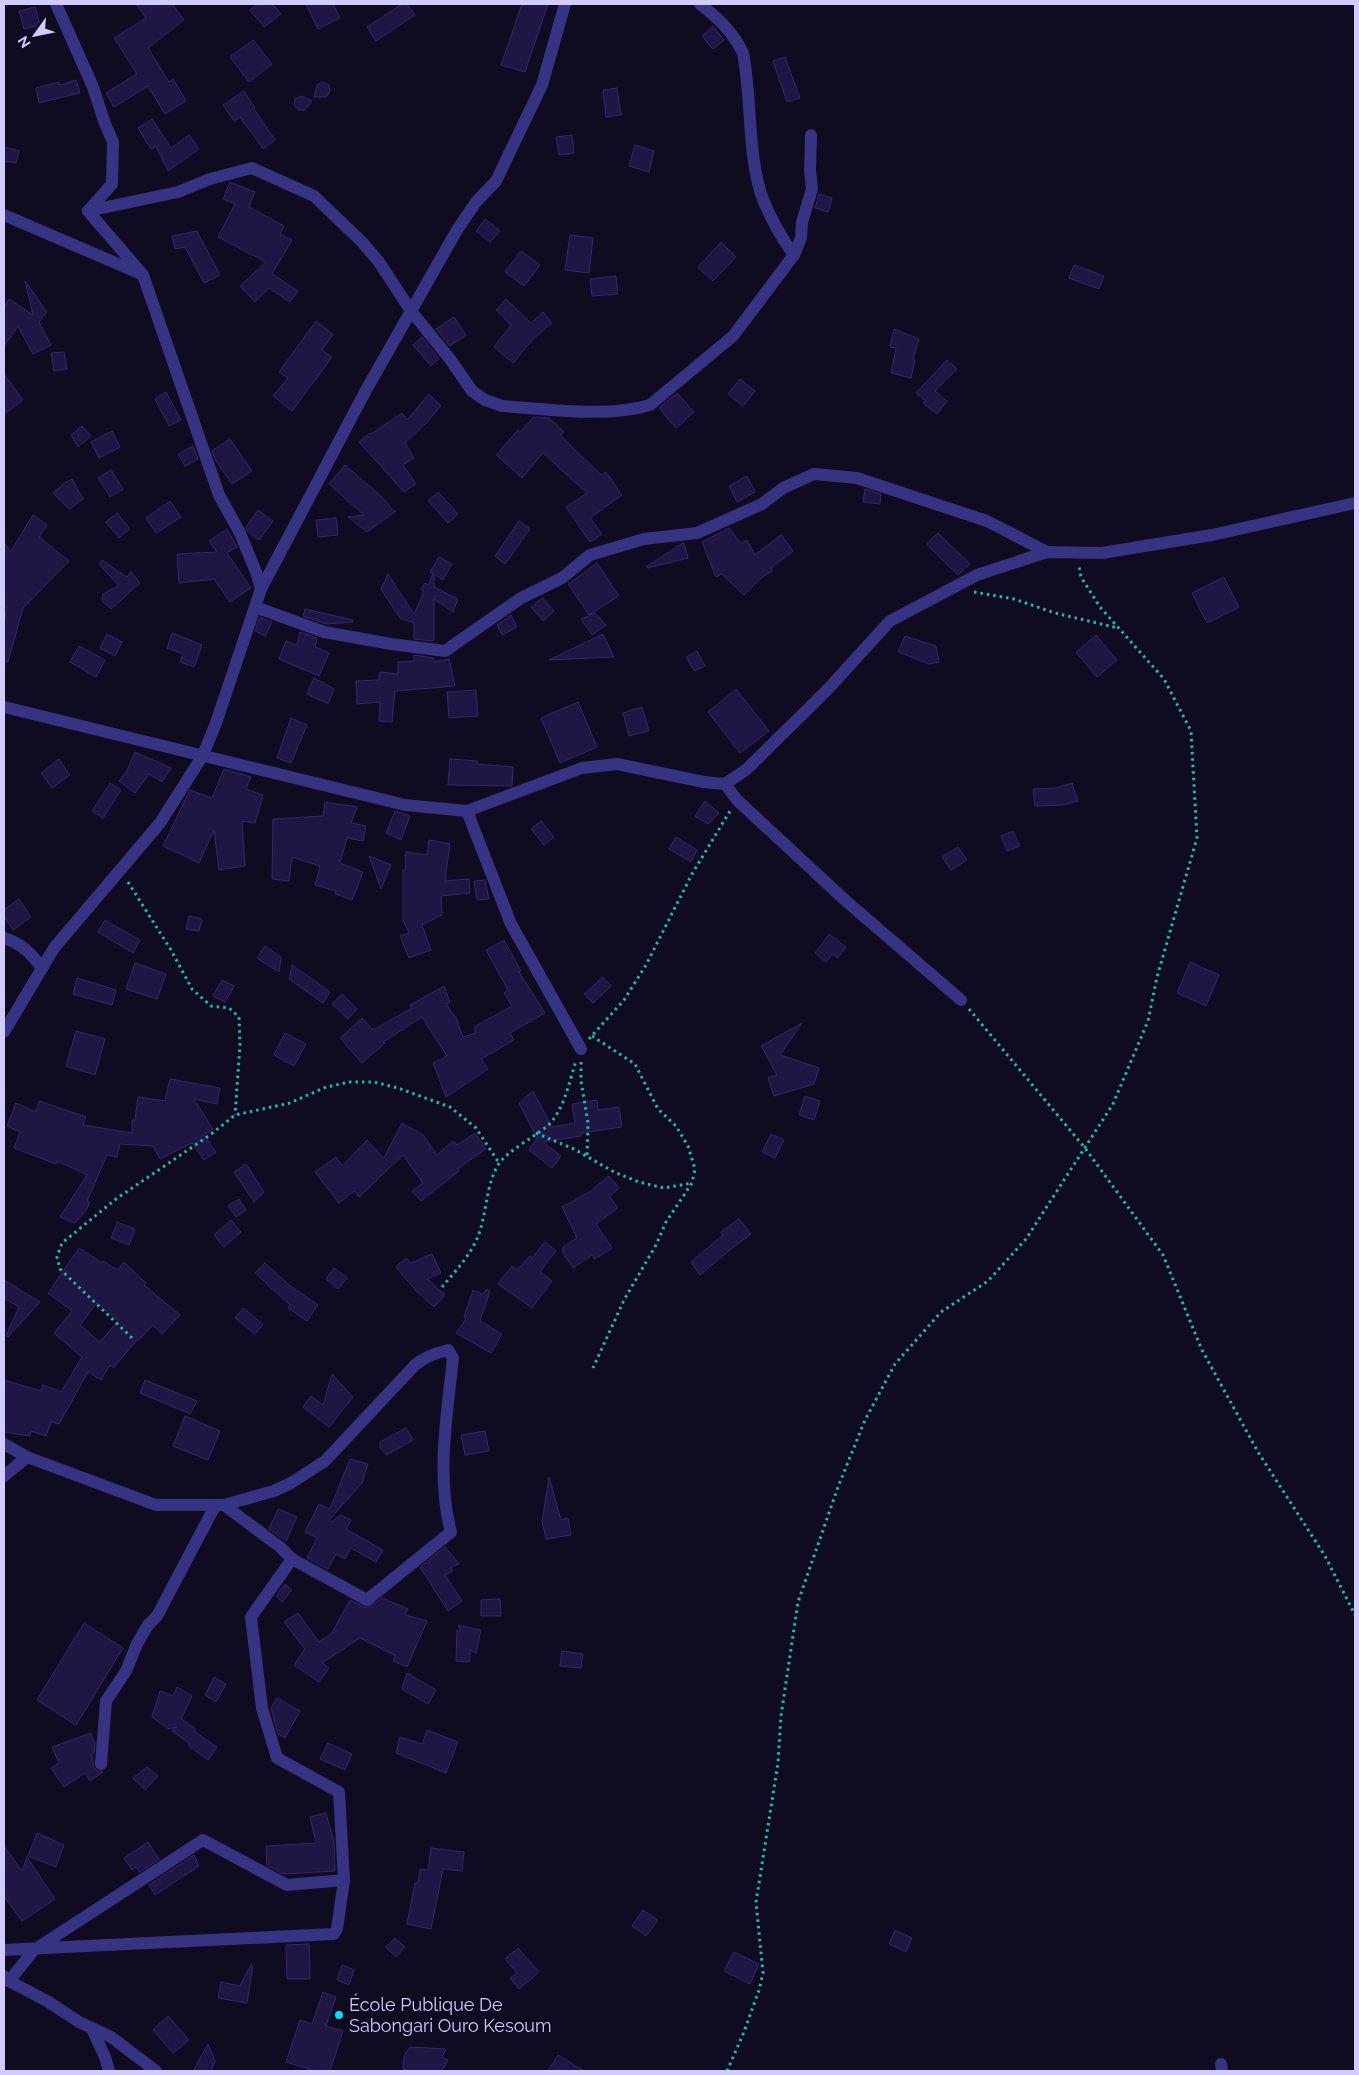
<svg xmlns="http://www.w3.org/2000/svg" width="1359" height="2075" font-family="Raleway,sans-serif">
	<rect width="100%" height="100%" fill="#0f0b21"/>
	<g fill="#1f1643" stroke="#362671" fill-rule="evenodd">
		<path d="M136,4H172L184,20L148,48L169,82L173,79L186,101L165,114L148,86L114,107L106,93L137,74L114,38L146,18Z"/>
		<path d="M258,4H272L281,14L264,27L250,10Z"/>
		<path d="M306,4H333L340,18L318,29Z"/>
		<path d="M402,4H407L415,15L376,41L367,27Z"/>
		<path d="M522,4H548L525,72L501,65Z"/>
		<path d="M35,7L40,25L24,29L19,11Z"/>
		<path d="M713,26L724,40L713,49L702,36Z"/>
		<path d="M253,40L272,64L249,82L230,57Z"/>
		<path d="M785,57L800,98L787,102L773,61Z"/>
		<path d="M76,80L80,93L39,103L36,88L59,82L60,85Z"/>
		<path d="M323,82L329,85L330,92L326,97H314L317,85Z"/>
		<path d="M617,88L621,115L606,117L603,90Z"/>
		<path d="M244,91L255,108L254,109L275,140L263,149L240,117L234,121L223,105Z"/>
		<path d="M301,96L312,101L305,110H298L294,105L295,99Z"/>
		<path d="M152,119L171,148L189,135L199,149L168,171L156,146L151,149L138,128Z"/>
		<path d="M572,135L574,153L559,155L556,137Z"/>
		<path d="M635,145L654,151L649,172L629,166Z"/>
		<path d="M4,147L19,151L16,163L4,161Z"/>
		<path d="M230,182L255,192L249,207L284,226L280,234L292,240L272,274L298,291L290,302L269,288L255,302L240,286L266,262L218,237L235,204L223,199Z"/>
		<path d="M819,194L832,198L828,212L815,208Z"/>
		<path d="M485,219L500,231L490,242L476,231Z"/>
		<path d="M197,231L220,275L204,283L185,247L175,249L172,236Z"/>
		<path d="M570,235L593,238L589,273L565,270Z"/>
		<path d="M721,242L736,257L713,281L698,267Z"/>
		<path d="M521,251L540,265L524,286L505,272Z"/>
		<path d="M1074,265L1104,276L1099,289L1069,278Z"/>
		<path d="M616,276L618,294L592,296L590,279Z"/>
		<path d="M25,281L47,312L39,322L51,345L33,354L18,326L4,346V307L9,299L33,315Z"/>
		<path d="M506,299L531,323L543,312L552,323L533,339L513,363L494,347L511,325L496,310Z"/>
		<path d="M454,317L466,335L450,346L436,329Z"/>
		<path d="M316,321L333,334L322,350L332,357L292,411L273,396L288,378L279,372Z"/>
		<path d="M894,329L919,339L913,359L915,360L911,378L891,373L896,348L890,347Z"/>
		<path d="M422,337L439,359L431,366L413,345Z"/>
		<path d="M64,352L67,369L54,371L51,353Z"/>
		<path d="M947,360L957,369L935,391L947,401L937,414L923,403L926,401L916,393Z"/>
		<path d="M4,374L23,400L4,414Z"/>
		<path d="M740,379L755,391L743,406L728,394Z"/>
		<path d="M166,392L181,420L169,426L155,399Z"/>
		<path d="M677,393L694,412L676,428L659,408Z"/>
		<path d="M429,394L441,406L426,423L405,443L414,458L403,465L416,484L404,492L359,442L370,433L371,434L402,413L407,420Z"/>
		<path d="M534,417L549,418L564,432L560,435L601,475L606,472L622,495L590,518L602,534L590,542L566,507L587,493L543,453L522,478L496,455L518,430L520,432Z"/>
		<path d="M82,426L91,436L78,447L71,435Z"/>
		<path d="M112,431L120,447L99,458L91,442Z"/>
		<path d="M230,439L252,471L232,484L216,461L212,451Z"/>
		<path d="M193,446L198,459L185,466L178,454Z"/>
		<path d="M345,465L383,498L393,511H396L367,532L348,517L364,515L329,484Z"/>
		<path d="M111,470L123,489L110,497L98,478Z"/>
		<path d="M747,476L755,492L737,502L729,486Z"/>
		<path d="M72,479L83,499L69,509L53,493L63,484Z"/>
		<path d="M865,489L881,494L880,504L863,502Z"/>
		<path d="M438,492L458,514L448,523L428,501Z"/>
		<path d="M170,501L181,517L156,533L146,518Z"/>
		<path d="M258,510L273,521L259,540L248,532L246,527Z"/>
		<path d="M117,513L130,529L119,538L106,522Z"/>
		<path d="M33,515L47,525L39,537L69,561L23,608L8,662L4,661V621L7,608L4,606V543L11,551Z"/>
		<path d="M336,518L338,535L318,537L316,520Z"/>
		<path d="M519,521L530,529L505,564L495,556Z"/>
		<path d="M729,528L741,544L747,540L755,555L781,535L793,551L771,568L772,571L761,578L744,595L722,574L716,577L702,542Z"/>
		<path d="M227,529L237,547L227,553L251,588L230,602L214,579L179,583L177,554L217,552L209,541Z"/>
		<path d="M938,533L970,564L958,575L926,544Z"/>
		<path d="M683,543H684L688,558L648,568L647,566Z"/>
		<path d="M439,557L452,564L443,580L434,574V587L458,599L453,612L434,599V640L432,641L414,639V623L400,618L381,589L388,574L414,614L424,592L421,589L425,583L428,585L433,574L430,572Z"/>
		<path d="M102,560L127,577L131,572L140,583L111,609L102,601L103,594L119,586L99,564Z"/>
		<path d="M597,563L619,596L589,615L568,584Z"/>
		<path d="M1224,577L1239,607L1207,623L1192,593Z"/>
		<path d="M543,598L554,611L543,621L531,607Z"/>
		<path d="M305,609L353,620V622L326,624L303,616Z"/>
		<path d="M595,613L606,625L592,635L581,619Z"/>
		<path d="M511,615L517,627L502,635L497,625Z"/>
		<path d="M260,617L272,622L265,636L255,631Z"/>
		<path d="M300,632L317,638L315,647L329,653L319,676L279,659L286,641L297,645Z"/>
		<path d="M172,633L202,645L194,667L180,662L183,654L167,648Z"/>
		<path d="M107,634L122,642L115,656L100,648Z"/>
		<path d="M603,634L614,657L549,660Z"/>
		<path d="M1096,635L1117,660L1097,677L1076,652Z"/>
		<path d="M905,636L936,646L939,662L929,664L898,652Z"/>
		<path d="M79,646L105,660L96,677L70,662Z"/>
		<path d="M697,651L705,666L694,671L686,657Z"/>
		<path d="M414,655L434,658V662L449,659L455,686L395,691L392,722L379,721L380,702L357,704L356,681L379,680V673L381,672L398,674V662L414,661Z"/>
		<path d="M314,678L334,689L328,704L307,694Z"/>
		<path d="M736,689L769,731L740,753L708,712Z"/>
		<path d="M476,690L478,716L449,718L447,692Z"/>
		<path d="M578,702L597,747L560,763L541,718Z"/>
		<path d="M642,707L649,731L629,736L623,713Z"/>
		<path d="M291,718L307,725L291,763L277,758Z"/>
		<path d="M135,752L171,768L162,782L149,774L135,793L119,781L127,771Z"/>
		<path d="M59,759L70,775L52,788L41,773Z"/>
		<path d="M450,759L477,761V764L513,767L512,786L448,785Z"/>
		<path d="M224,769L251,777L246,789L263,795L255,823L242,821L245,866L219,870L214,830L199,863L163,846L190,790L212,798Z"/>
		<path d="M110,783L121,790L103,818L92,811Z"/>
		<path d="M1072,783L1078,801L1064,805L1035,806L1033,789L1056,788Z"/>
		<path d="M705,801L719,813L708,824L695,816Z"/>
		<path d="M325,802L357,807L351,823L366,826L363,841L347,838L340,863L363,872L352,900L335,894L336,891L315,885L320,866L292,857L289,881L272,879L273,819L323,816Z"/>
		<path d="M395,811L410,816L401,840L386,833Z"/>
		<path d="M541,821L554,837L544,845L531,829Z"/>
		<path d="M1013,831L1020,846L1007,851L1001,836Z"/>
		<path d="M676,837L697,850L691,862L669,849Z"/>
		<path d="M429,840L450,844L445,881L469,879L470,893L441,896L442,915L422,925L431,950L409,958L400,936L409,933L403,920V870L405,871L406,852L427,855Z"/>
		<path d="M958,847L967,860L951,870L942,857Z"/>
		<path d="M369,856L391,865L381,889Z"/>
		<path d="M485,880L489,899L477,900L474,881Z"/>
		<path d="M19,899L31,917L13,930L4,917V910Z"/>
		<path d="M189,916L202,919L199,931L186,929Z"/>
		<path d="M105,920L140,940L133,953L98,932Z"/>
		<path d="M829,934L846,947L838,958L832,954L826,962L815,953Z"/>
		<path d="M504,940L521,971L519,972L545,1013L510,1033L514,1040L481,1059L488,1069L446,1097L433,1063L447,1056L422,1017L383,1042L385,1043L362,1063L340,1038L362,1018L373,1030L412,1008L410,1005L444,986L450,1002L446,1004L456,1018L463,1037L476,1033L474,1027L512,1006L504,993L508,990L486,950Z"/>
		<path d="M265,946L281,957L279,972L257,958Z"/>
		<path d="M1190,962L1219,975L1206,1006L1177,993Z"/>
		<path d="M135,963L166,974L157,999L126,989Z"/>
		<path d="M292,965L330,992L323,1003L289,979Z"/>
		<path d="M603,977L611,986L593,1003L584,994Z"/>
		<path d="M77,978L116,990L112,1005L73,994Z"/>
		<path d="M222,980L234,986L225,1002L213,996Z"/>
		<path d="M342,994L357,1009L348,1019L332,1004Z"/>
		<path d="M802,1023L780,1055L819,1068L814,1084L774,1096L768,1078L777,1075L761,1046Z"/>
		<path d="M76,1031L105,1039L95,1075L66,1066Z"/>
		<path d="M285,1033L306,1044L294,1066L274,1055Z"/>
		<path d="M170,1079L220,1088L217,1104L194,1099L213,1129L204,1135L216,1152L204,1160L192,1143L160,1159L153,1146L120,1144L117,1157L107,1155L87,1201L90,1203L84,1213L75,1223L60,1217L87,1175L57,1161L56,1164L14,1148L20,1132L7,1126L16,1103L36,1112L39,1101L86,1117L83,1125L132,1133V1120H135L138,1097L165,1101Z"/>
		<path d="M533,1091L552,1127L575,1123L572,1104L597,1100L598,1110L619,1107L622,1127L580,1133L581,1136L543,1142L561,1156L552,1168L529,1150L537,1138L519,1103Z"/>
		<path d="M805,1096L820,1101L814,1120L799,1115Z"/>
		<path d="M402,1123L423,1135L437,1155L453,1141L457,1145L475,1133L486,1149L457,1169L459,1171L421,1201L412,1191L423,1183L403,1155L359,1197L354,1191L339,1203L315,1172L336,1157L342,1166L367,1140L384,1158Z"/>
		<path d="M771,1134L784,1140L775,1158L762,1152Z"/>
		<path d="M246,1164L264,1192L254,1202L234,1172Z"/>
		<path d="M609,1176L619,1188L609,1196L618,1208L596,1224L612,1248L595,1259L592,1255L573,1268L563,1253V1247L577,1238L562,1207L588,1193Z"/>
		<path d="M239,1199L246,1210L236,1217L228,1206Z"/>
		<path d="M739,1219L751,1234L732,1248L700,1275L691,1262L723,1235L721,1232Z"/>
		<path d="M231,1220L241,1232L224,1247L214,1235Z"/>
		<path d="M117,1222L135,1229L129,1245L111,1238Z"/>
		<path d="M545,1242L556,1251L540,1272L552,1281L532,1308L498,1284L512,1266L517,1270L530,1256L532,1258Z"/>
		<path d="M79,1248L102,1263L103,1261L117,1270L124,1262L146,1283L144,1285L180,1315L162,1334L153,1325L139,1340L138,1339L113,1368L110,1365L101,1380L88,1372L59,1424L51,1422L46,1436L31,1431L30,1436L4,1432V1380L41,1391L43,1385L61,1392L82,1357L54,1333L72,1311L48,1293ZM97,1303L118,1321L100,1342L80,1325Z"/>
		<path d="M432,1254L441,1273L427,1279L445,1295L434,1307L417,1292L396,1267L406,1258L411,1263Z"/>
		<path d="M265,1263L289,1285L318,1305L307,1321L288,1308L290,1305L255,1273Z"/>
		<path d="M334,1268L347,1278L338,1289L326,1279Z"/>
		<path d="M4,1280L40,1302L8,1337L6,1336L19,1307L4,1298Z"/>
		<path d="M487,1289L490,1291L480,1321L502,1334L491,1353L456,1333L466,1319L464,1317L473,1290L483,1294Z"/>
		<path d="M243,1308L263,1324L255,1334L235,1318Z"/>
		<path d="M332,1374L353,1397L329,1427L303,1407L311,1396L323,1405Z"/>
		<path d="M145,1380L197,1401L190,1414L140,1393Z"/>
		<path d="M185,1416L220,1431L208,1460L173,1446Z"/>
		<path d="M406,1428L413,1440L387,1455L380,1448V1442Z"/>
		<path d="M485,1431L489,1451L465,1455L461,1435Z"/>
		<path d="M350,1459L368,1464L362,1483L329,1520L331,1522L341,1515L351,1520L346,1529L383,1550L376,1562L351,1548L345,1559L336,1554L328,1569L307,1558L317,1538L305,1532L319,1504L330,1509Z"/>
		<path d="M549,1477L561,1520L568,1518L571,1535L546,1539L542,1521Z"/>
		<path d="M278,1509L297,1517L286,1541L269,1529Z"/>
		<path d="M445,1547L459,1564L451,1567L453,1571L445,1575L462,1601L448,1611L420,1567Z"/>
		<path d="M285,1584L292,1590L282,1602L276,1596Z"/>
		<path d="M382,1598L408,1609L405,1615L427,1621L407,1667L393,1661L396,1656L360,1638L322,1663L329,1668L319,1682L294,1665L305,1649L284,1622L298,1613L319,1642L332,1633L350,1600L367,1608Z"/>
		<path d="M500,1599L501,1616H481V1600Z"/>
		<path d="M84,1623L123,1648L76,1725L37,1700Z"/>
		<path d="M458,1625L481,1630L476,1653L470,1650V1662L456,1661L457,1630L461,1631Z"/>
		<path d="M562,1651L583,1654L581,1668L560,1666Z"/>
		<path d="M407,1673L436,1690L428,1704L402,1689Z"/>
		<path d="M214,1677L226,1684L216,1702L205,1695Z"/>
		<path d="M177,1687L192,1696L181,1719L196,1729L194,1731L217,1747L208,1760L189,1746L190,1744L172,1731L177,1727L169,1729L152,1717L160,1691L173,1696Z"/>
		<path d="M277,1698L300,1711L285,1738L278,1734L271,1708Z"/>
		<path d="M427,1730L458,1742L446,1773L396,1753L400,1737L422,1744Z"/>
		<path d="M91,1733L95,1743L94,1753L92,1754L94,1767L97,1771L103,1772L90,1781L85,1773L64,1787L51,1768L59,1763L52,1747Z"/>
		<path d="M328,1743L352,1754L345,1770L320,1759Z"/>
		<path d="M147,1767L158,1776L145,1790L133,1778Z"/>
		<path d="M326,1813L334,1842L335,1871L283,1874L267,1865L266,1846L316,1843L310,1817Z"/>
		<path d="M37,1833L64,1845L56,1867L28,1856Z"/>
		<path d="M148,1842L159,1859L140,1872L136,1867L132,1870L124,1858Z"/>
		<path d="M4,1846L22,1871L27,1857L55,1899L22,1921L4,1896Z"/>
		<path d="M431,1848L464,1852L462,1871L443,1869L431,1929L407,1924L415,1883H418L420,1869L428,1870Z"/>
		<path d="M194,1855L199,1866L155,1895L149,1885Z"/>
		<path d="M643,1910L658,1920L646,1936L632,1926Z"/>
		<path d="M895,1930L912,1938L906,1952L889,1944Z"/>
		<path d="M395,1938L405,1947L396,1957L386,1947Z"/>
		<path d="M309,1944L310,1979H287L286,1945Z"/>
		<path d="M518,1948L539,1972L519,1989L510,1978L517,1973L505,1959Z"/>
		<path d="M734,1952L759,1964L750,1984L724,1971Z"/>
		<path d="M251,1965H253L247,2003L218,1998L221,1982L240,1986Z"/>
		<path d="M342,1965L354,1970L349,1985L337,1980Z"/>
		<path d="M323,1992L336,1997L326,2026L343,2031L330,2071H315L286,2062L300,2020L312,2024Z"/>
		<path d="M168,2016L189,2040L173,2053L153,2030Z"/>
		<path d="M208,2044L215,2061L211,2071H193Z"/>
		<path d="M410,2047L446,2049L442,2057L448,2060L442,2071H410L403,2069L404,2056Z"/>
		<path d="M558,2055L584,2071H548Z"/>
	</g>
	<g fill="none" stroke-linecap="round" stroke-linejoin="round">
		<g stroke="#25b9b2" stroke-width="3" stroke-dasharray="2.5 4" stroke-linecap="butt">
			<path d="M974,592L1014,599L1055,613L1118,628"/>
			<path d="M128,882L171,950L192,989L211,1006L229,1008L239,1017L240,1045L235,1115"/>
			<path d="M969,1009L1085,1148L1163,1255L1202,1350L1258,1452L1325,1556L1355,1615"/>
			<path d="M592,1036L635,1064L658,1109L676,1126L688,1146L695,1169L692,1183L666,1222L656,1245L624,1300L593,1368"/>
			<path d="M589,1039L624,1000L646,965L692,874L730,811"/>
			<path d="M581,1062V1081L588,1123L587,1156"/>
			<path d="M536,1133L574,1149L614,1172L639,1182L664,1188L692,1183"/>
			<path d="M442,1287C457,1269 475,1251 481,1227C487,1206 487,1184 498,1165C506,1152 534,1137 546,1127C564,1112 569,1082 576,1061"/>
			<path d="M132,1338L60,1269L57,1257L62,1243L116,1199L210,1135L235,1115L290,1103L326,1087L350,1082H374L398,1088L450,1107L476,1128L499,1163"/>
			<path d="M727,2071L744,2032L759,1990L763,1973L756,1902L778,1763L781,1716L798,1602L838,1487L865,1420L895,1364L941,1312L988,1281L1026,1239L1113,1104L1148,1021L1157,977L1197,838L1191,731L1164,679L1100,607L1081,577L1079,566"/>
		</g>
		<g stroke="#373383" stroke-width="12">
			<path d="M56,4L93,87L104,121L113,142L112,184L88,211"/>
			<path d="M700,4C718,18 733,32 743,53C752,99 747,148 761,194C768,214 782,239 794,255"/>
			<path d="M88,211L178,192L210,179L252,168L314,196L362,242L379,262L411,311L450,359L472,391L485,400L502,406C548,409 607,418 650,405L733,336L794,255L801,238L802,222L812,189L810,170L811,135"/>
			<path d="M4,215L139,273"/>
			<path d="M261,589L365,392L457,230L476,202L496,181L542,85L565,4"/>
			<path d="M255,607L324,632L391,644L445,651L521,598L562,578L590,555L644,539L697,533L762,504L783,488L814,474L857,478L987,521L1047,552"/>
			<path d="M4,707L405,805L467,811L582,768L617,764L704,782L725,784L747,769L828,689L890,621L977,575L1047,552L1102,553L1212,535L1355,503"/>
			<path d="M725,784L737,800L846,901L961,1000"/>
			<path d="M467,811L511,924L581,1049"/>
			<path d="M4,938C22,944 31,953 42,968"/>
			<path d="M4,1032L54,948L160,823L203,755L216,723L261,589L256,572L240,533L219,495L143,275L88,211"/>
			<path d="M4,1444L27,1457L156,1505H224L274,1491L291,1483L325,1461L415,1365C424,1357 436,1353 448,1350L453,1358C447,1415 436,1476 451,1532L367,1600L292,1559L280,1547L224,1505"/>
			<path d="M4,1476L27,1457"/>
			<path d="M101,1764L106,1701L126,1671L137,1644L148,1625L157,1616L215,1506"/>
			<path d="M4,1950L334,1934L337,1929L344,1880L339,1792L277,1758L262,1708L251,1617L292,1559"/>
			<path d="M4,1976L9,1981L47,2001L79,2022L111,2037L156,2071"/>
			<path d="M9,1981L34,1950L203,1840L287,1885L344,1880"/>
			<path d="M92,2029L105,2057L109,2071"/>
			<path d="M1221,2064L1222,2071"/>
		</g>
	</g>
	<circle fill="#00dbf6" stroke="#0f0b21" stroke-width="2" cx="339" cy="2015" r="5"/>
	<g text-anchor="middle" stroke-width="4" stroke-linejoin="round" paint-order="stroke">
		<g font-size="18" fill="#d1cbff" stroke="#0f0b21" text-anchor="start">
			<text x="349" y="2011">École Publique De<tspan x="349" dy="21">Sabongari Ouro Kesoum</tspan></text>
		</g>
	</g>
	<rect width="1359" height="2075" fill="none" stroke="#d1cbff" stroke-width="10"/>
	<g transform="translate(35 35) rotate(237)" stroke="#0f0b21" stroke-width="4" paint-order="stroke">
	<path d="M0-4L9 19L0 12L-9 19Z" fill="#d1cbff"/>
	<text y="-8" font-size="14" font-weight="bold" text-anchor="middle" fill="#d1cbff">N</text>
	</g>
</svg>
